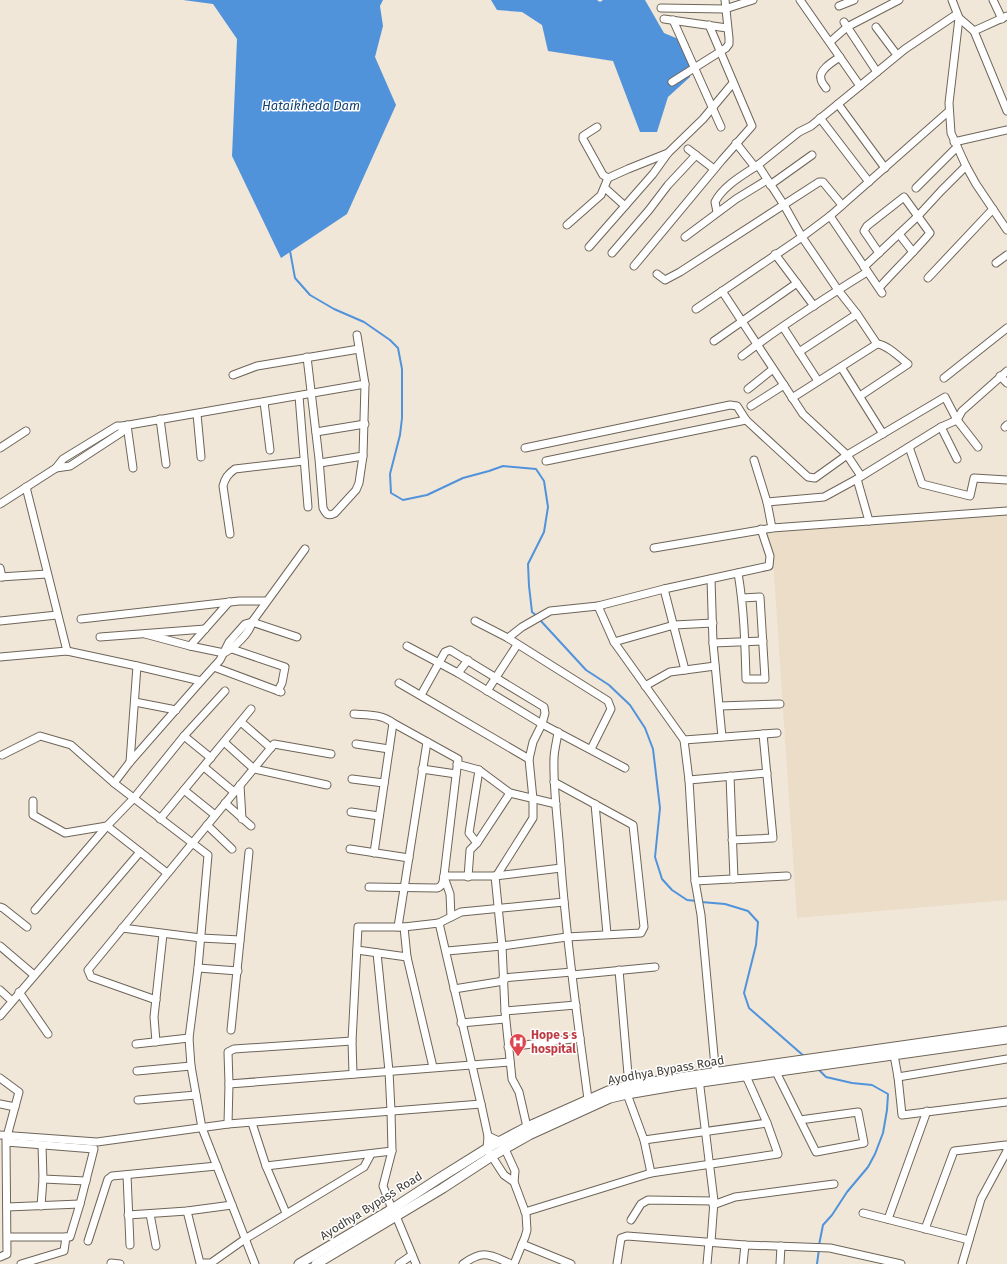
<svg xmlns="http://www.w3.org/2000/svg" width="1007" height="1264" font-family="'Fira Sans',sans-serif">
	<rect width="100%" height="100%" fill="#f1e7d9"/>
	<path fill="#ebddc8" d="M1007,513V900L797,918L773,560L767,533Z"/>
	<g fill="#5193db">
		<path d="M183,0H383L380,6L383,26L375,57L396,105L347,214L281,258L232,156L237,39L213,4Z"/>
		<path d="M491,0H597L600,2L603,0H645L664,33L688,43L691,52L690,77L668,97L657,132H640L613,61L548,51L542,25L522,12L497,10Z"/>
	</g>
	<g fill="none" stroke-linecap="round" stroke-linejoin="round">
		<g stroke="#5193db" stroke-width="2">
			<path d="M290,251L295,278L310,295L334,309L364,322L390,340L398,348L402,369V418L400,435L390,474L391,493L403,500L427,495L463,478L489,471L503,466L536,469L544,481L548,507L544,532L528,564L529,586L532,612L537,616"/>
			<path d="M540,620L586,670L609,685L630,705L645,728L653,749L660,808L655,857L662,879L672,890L687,900L697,901"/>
			<path d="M701,902L725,904L748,911L758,922L756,945L744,993L749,1008L805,1057"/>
			<path d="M817,1068L826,1077L852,1083L872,1085L888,1094L887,1110L883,1133L875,1154L868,1167L847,1192L832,1215L823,1225L819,1245"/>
			<path d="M817,1264L819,1249"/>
		</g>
		<defs>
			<g id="minor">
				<path d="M800,0L860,86"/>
				<path d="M952,0L959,18L949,103L951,133L966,166L976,184L1007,230"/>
				<path d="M993,0L1002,19"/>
				<path d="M839,6L854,0"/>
				<path d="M661,8L725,9L753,0"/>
				<path d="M1007,16L974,31L1007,111"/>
				<path d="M959,18L974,31"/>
				<path d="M664,19L727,28"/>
				<path d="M673,20L721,127"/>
				<path d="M844,22L877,72"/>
				<path d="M876,27L897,55"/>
				<path d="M830,42L847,27L899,0"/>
				<path d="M672,82L726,48L729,44V38L725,0"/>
				<path d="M826,88C824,85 821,82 821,79C818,70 834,61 840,57"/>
				<path d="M838,104L885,168"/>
				<path d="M820,118L869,182"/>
				<path d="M597,127L583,136V139L603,175L608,178L628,169L668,153"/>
				<path d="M954,142L1007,130"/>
				<path d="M736,143L755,167"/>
				<path d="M688,149L714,169"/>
				<path d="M770,185L812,155"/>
				<path d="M605,188L625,206"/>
				<path d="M916,188L957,147"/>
				<path d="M717,212L715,202C723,186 743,175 758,165"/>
				<path d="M830,216L882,293"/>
				<path d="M567,225L601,195L608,178"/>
				<path d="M899,234L913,252"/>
				<path d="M685,237L736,199L767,180"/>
				<path d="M589,247L653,174L668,153L703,119L733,83"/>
				<path d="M612,253L649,210L668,185L696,155"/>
				<path d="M879,253L864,231L867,226L904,197L930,233C914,252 896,269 879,288"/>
				<path d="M775,254L814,306"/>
				<path d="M996,263L1007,255"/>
				<path d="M634,266L722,160L752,126L709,25"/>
				<path d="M864,267L918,216L941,191L966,166"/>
				<path d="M657,274L665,280L680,272L819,182H823L842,205"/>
				<path d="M928,278L993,209"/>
				<path d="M722,291L803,414L847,455L861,476"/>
				<path d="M696,309L802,237L830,216L949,111"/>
				<path d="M783,327L818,381"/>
				<path d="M714,341L797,283"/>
				<path d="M799,352L857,314"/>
				<path d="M742,356C782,325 825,298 867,272"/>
				<path d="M307,357L319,459L323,508C326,514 328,517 335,513L356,490L359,483L363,456L365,384"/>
				<path d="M841,367L883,434"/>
				<path d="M233,375L257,366L359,349"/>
				<path d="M1000,376L1007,383"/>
				<path d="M944,378L1007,328"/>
				<path d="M748,389L773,369"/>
				<path d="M299,396L308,507"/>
				<path d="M860,396L908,364C899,357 888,345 877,344"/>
				<path d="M792,398L877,344L857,314L838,290L802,237L784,205L758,165L799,132L811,126L838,104L905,49L957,14"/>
				<path d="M264,402L270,450"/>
				<path d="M751,406L784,385"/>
				<path d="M197,414L201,457"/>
				<path d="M160,419L166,464"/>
				<path d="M127,425L133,468"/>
				<path d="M941,427L957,459"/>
				<path d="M1005,427L1007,425"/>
				<path d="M316,432L365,424"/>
				<path d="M909,447L922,484L970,496L974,478L1007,480"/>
				<path d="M0,448L26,431"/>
				<path d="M525,448L730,405L737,406L746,420L808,477L815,478L847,455L945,397L957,420L978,447"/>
				<path d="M754,460L767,502L772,528"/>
				<path d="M546,461L746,420"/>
				<path d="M320,463L363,456"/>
				<path d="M56,468L70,466L122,432L123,426"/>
				<path d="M857,479L869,521"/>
				<path d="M26,487L67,651"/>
				<path d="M767,502L824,497L857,479L941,427L957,420L962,411L1007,371"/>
				<path d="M0,504L56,468L63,459L117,426H123L365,384L357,335"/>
				<path d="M230,534L223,486C225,478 228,474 235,469L304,461"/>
				<path d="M654,548L772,528L1007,511"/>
				<path d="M0,568L2,577"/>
				<path d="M738,573C744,608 745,643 746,679H765L760,597L742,598"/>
				<path d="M0,577L47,574"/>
				<path d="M711,579L713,643L722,737"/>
				<path d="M664,589L685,670"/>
				<path d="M598,606L614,642L684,740L689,780L695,881L701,915L716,1077"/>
				<path d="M81,619L239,601H266"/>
				<path d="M0,621L57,615"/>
				<path d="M475,621L508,638L608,701L611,709L591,749"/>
				<path d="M145,634L190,646L224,653C234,648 250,633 252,622L305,549"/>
				<path d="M100,637L205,629"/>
				<path d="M508,638L522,627L550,611L598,606L664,589L769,566L770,556L761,529"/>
				<path d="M614,642L674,625L713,623"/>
				<path d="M713,643L763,641"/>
				<path d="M190,646L229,602"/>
				<path d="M407,646L458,673L542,724L625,768"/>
				<path d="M232,649L285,667L282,683L278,691"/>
				<path d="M0,657L67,651L137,666L201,681L130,762L114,783"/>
				<path d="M214,667L281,692"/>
				<path d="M458,673L468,660"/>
				<path d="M201,681L220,660L229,642L245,624L252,622L297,637"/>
				<path d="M399,683L529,759"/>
				<path d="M645,686L670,672L715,666"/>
				<path d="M487,691L517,645"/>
				<path d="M421,695L445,652L450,650L544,707L545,713L542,724L533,742L529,759L533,799V818L497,875"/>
				<path d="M135,702L176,710"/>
				<path d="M720,706L780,704"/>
				<path d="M354,714C367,715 382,714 393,723"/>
				<path d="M241,722L271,748"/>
				<path d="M558,732C557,741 554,750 554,759C553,790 558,822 560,853C566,935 577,1017 588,1099L590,1104"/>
				<path d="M184,736L211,758"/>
				<path d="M684,740L777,733"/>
				<path d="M224,742L254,769L327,785"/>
				<path d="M356,744L389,749"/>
				<path d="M2,755L40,736L71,745L114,783L208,855L198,968L189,1038L191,1066L202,1128L255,1264"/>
				<path d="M130,762L137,666"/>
				<path d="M457,764L479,770L510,793L556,804"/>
				<path d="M204,767L234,792"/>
				<path d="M422,769L456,774"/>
				<path d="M730,776L734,879"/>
				<path d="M352,779L384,783"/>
				<path d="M689,780L767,773"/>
				<path d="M240,785L242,819"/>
				<path d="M184,790L215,815"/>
				<path d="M33,801V815L65,833L107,826L167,873"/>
				<path d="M225,803L251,826"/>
				<path d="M595,804L607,934"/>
				<path d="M351,812L379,816"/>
				<path d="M160,819L251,709"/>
				<path d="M207,825L232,849"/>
				<path d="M732,840L773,838L763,734"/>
				<path d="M477,843L469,833L479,770"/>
				<path d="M350,849L409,858"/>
				<path d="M374,853L393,723L458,759L444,876H495L561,868"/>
				<path d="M495,876L502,946L505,1011L512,1079L519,1092L527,1127"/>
				<path d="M444,877L450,894L451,917"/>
				<path d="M468,877L470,850L477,843L510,793"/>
				<path d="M695,881L787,876"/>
				<path d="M369,887L437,888C443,886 443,882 444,876"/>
				<path d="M0,907L3,908L27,927"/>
				<path d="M35,910L107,826L134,798L184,736L225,691"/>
				<path d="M439,923L461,912L564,902"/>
				<path d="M398,927L427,742"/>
				<path d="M404,927L407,957L433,1067"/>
				<path d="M122,928L201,938L240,940"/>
				<path d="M0,946L34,975"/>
				<path d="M357,950L407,957"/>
				<path d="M447,951L502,946L567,937L641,933L644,927L633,825L554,782"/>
				<path d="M377,953L389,1071L391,1111L392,1151L383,1186L392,1209"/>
				<path d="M198,968L238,971"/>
				<path d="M619,970L629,1086"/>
				<path d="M572,975L655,967"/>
				<path d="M503,978L572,972"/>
				<path d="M454,989L504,981"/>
				<path d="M0,990L12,1001"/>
				<path d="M19,992L48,1034"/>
				<path d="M156,1000L91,977L88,970L274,744L331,754"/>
				<path d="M505,1011L576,1005"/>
				<path d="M0,1016L140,852"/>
				<path d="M461,1023L505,1019"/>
				<path d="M231,1030L249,852"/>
				<path d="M156,1042L154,1017L163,934"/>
				<path d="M136,1044L189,1038"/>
				<path d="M508,1047L580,1038"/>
				<path d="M894,1055L898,1077L902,1115L1007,1102"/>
				<path d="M137,1071L191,1066"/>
				<path d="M776,1072L816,1152L864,1143L858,1112L800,1120"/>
				<path d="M353,1074L352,1041L358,927H404L439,923L481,1104L488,1136L487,1149L504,1175L514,1182"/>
				<path d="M898,1077L1007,1059"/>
				<path d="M0,1078L19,1092L6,1140"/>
				<path d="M699,1079L714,1201L711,1242"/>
				<path d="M229,1084L510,1062"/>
				<path d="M627,1094L644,1140L651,1173"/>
				<path d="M138,1100L196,1095"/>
				<path d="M0,1104L15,1107"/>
				<path d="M252,1123L266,1166L286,1213"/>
				<path d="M228,1124L229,1084L228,1052L234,1049L352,1041"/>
				<path d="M0,1135L97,1142L228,1124L481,1104"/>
				<path d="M488,1136L501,1142L505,1149L515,1171L514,1182L526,1214L527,1230L525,1237L514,1264"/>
				<path d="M644,1140L767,1123"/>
				<path d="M266,1166L392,1151"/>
				<path d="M127,1175L130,1245"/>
				<path d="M43,1179L86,1181"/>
				<path d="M713,1205L735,1197L834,1184"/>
				<path d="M41,1206L43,1179L42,1145"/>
				<path d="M7,1207L80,1204"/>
				<path d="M187,1211L200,1263H211L245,1239L364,1167L371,1154"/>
				<path d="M525,1212L651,1173L778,1154L767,1123L746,1076"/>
				<path d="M863,1213L969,1240"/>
				<path d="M150,1214L156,1246"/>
				<path d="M128,1215L187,1211L232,1205"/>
				<path d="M396,1216L416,1264"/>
				<path d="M888,1219L927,1111"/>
				<path d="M631,1220L641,1204L648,1200L714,1201"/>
				<path d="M925,1229L954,1151L1006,1145L1007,1149"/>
				<path d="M88,1241L108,1179L112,1176L217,1166"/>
				<path d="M522,1244L571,1264"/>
				<path d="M0,1257L7,1254L6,1142L94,1149L80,1204L70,1237H7"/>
				<path d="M21,1264L64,1251L66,1237"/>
				<path d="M112,1264L111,1263L120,1264"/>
				<path d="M399,1264L412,1255"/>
				<path d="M463,1264C484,1249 490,1255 511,1264"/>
				<path d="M617,1264L621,1238L627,1236L745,1245L830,1248L901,1264"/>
				<path d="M707,1264L709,1242"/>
				<path d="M743,1264L745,1245"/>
				<path d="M780,1264L781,1246"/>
				<path d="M962,1264L981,1199L1007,1151"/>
			</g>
			<g id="major">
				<path d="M299,1264L392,1209L438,1179L491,1146L527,1127L608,1091L625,1086L698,1075L1007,1031"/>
				<path d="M316,1264L443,1188L492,1156L529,1135L610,1098L627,1094L680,1085L1007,1039"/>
			</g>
		</defs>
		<use href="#minor" stroke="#6d6559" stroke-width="9"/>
		<use href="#major" stroke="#6d6559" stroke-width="11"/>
		<use href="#minor" stroke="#fff" stroke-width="7"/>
		<use href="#major" stroke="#fff" stroke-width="9"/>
	</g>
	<defs>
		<symbol id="hospital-pin" viewBox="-11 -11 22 30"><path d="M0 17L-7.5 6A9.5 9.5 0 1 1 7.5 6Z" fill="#e0444e" stroke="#fff"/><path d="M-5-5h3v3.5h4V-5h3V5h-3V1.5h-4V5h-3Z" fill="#fff"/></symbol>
	</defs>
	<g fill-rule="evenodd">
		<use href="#hospital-pin" x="508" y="1032" width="20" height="27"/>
	</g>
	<g text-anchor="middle" stroke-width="3" stroke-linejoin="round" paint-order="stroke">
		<g font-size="12" font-weight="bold" fill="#be3a42" stroke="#fff" text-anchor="start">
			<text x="531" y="1039">Hope s s<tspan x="531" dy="14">hospital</tspan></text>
		</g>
		<g font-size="12" fill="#403c37" stroke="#fff">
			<text transform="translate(666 1070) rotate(-10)" y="4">Ayodhya Bypass Road</text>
			<text transform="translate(371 1206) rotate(-32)" y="4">Ayodhya Bypass Road</text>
		</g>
		<g font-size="13" font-style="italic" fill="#103f6d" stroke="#fff">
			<text x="311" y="110">Hataikheda Dam</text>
		</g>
	</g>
</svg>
